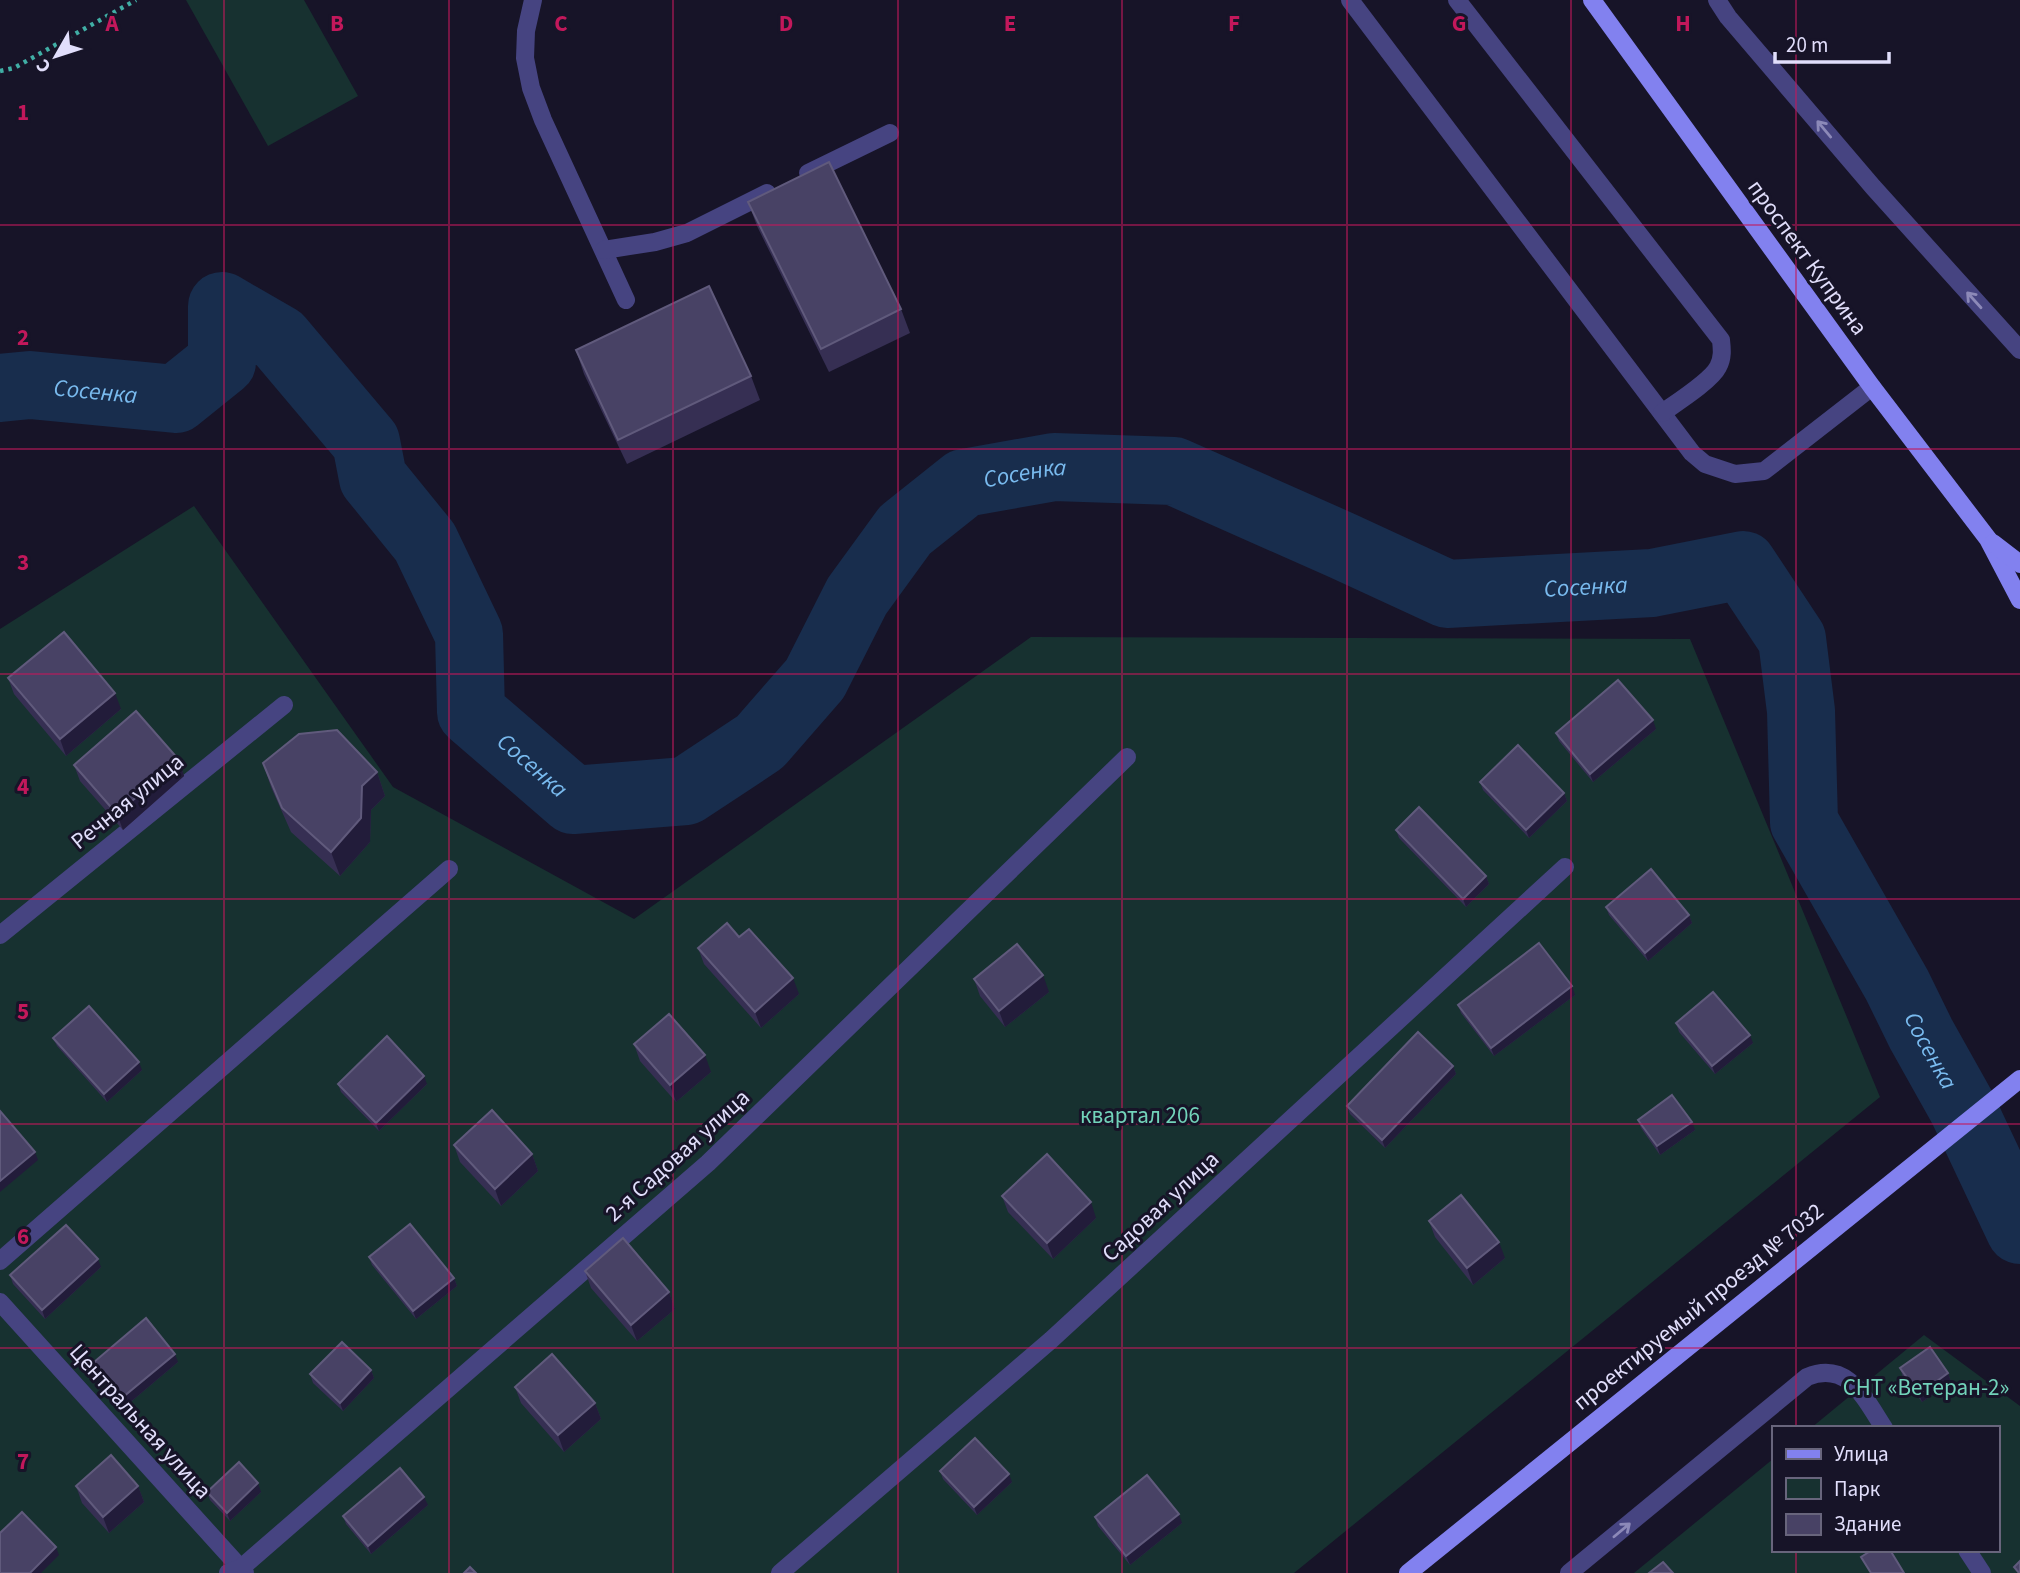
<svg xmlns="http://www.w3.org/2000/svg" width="2020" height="1573" font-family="'Source Sans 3',sans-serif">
	<rect width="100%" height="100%" fill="#171428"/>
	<g fill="#173130">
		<path d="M186,0H304L358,96L268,146Z"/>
		<path d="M194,506L393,787L634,919L1031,637L1690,639L1880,1097L1294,1573H0V629Z"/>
		<path d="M1924,1335L2020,1406V1573H1634L1773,1459V1550H1997V1428H1811Z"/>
	</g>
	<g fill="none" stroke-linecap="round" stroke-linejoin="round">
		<path stroke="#182d4d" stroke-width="68" id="s1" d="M0,388L30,385L176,399L222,362V306L279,339L366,442L373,478L425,542L469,634L471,712L573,800L686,791L760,742L815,679L857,596L905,530L964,483L1054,467L1174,471L1343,546L1447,594L1652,583L1743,565L1792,639L1801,711L1804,822L1897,985L1921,1034L1963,1109L2020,1230"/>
		<path stroke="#40aea5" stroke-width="4.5" stroke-dasharray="3.5 5" stroke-linecap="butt" d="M0,71L14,68L136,0"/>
		<g stroke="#464481" stroke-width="18">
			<path d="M533,0L526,31L525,58L531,88L543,120L626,300"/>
			<path d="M1350,0L1692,453L1705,464L1735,474L1764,471L1872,387"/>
			<path d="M1457,0L1721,340C1722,349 1723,358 1718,367C1711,381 1676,403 1662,413"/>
			<path d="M808,173L890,133"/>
			<path d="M604,250L655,242L687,233L767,193"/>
			<path d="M0,1261L449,869"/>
			<path d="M1967,1550L1982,1573"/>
			<path d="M1569,1573L1807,1377C1848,1360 1865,1399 1884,1428"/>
		</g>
		<g stroke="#464481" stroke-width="18">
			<path d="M1717,0L1728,17L1873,187L2020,350"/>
			<path d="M0,935L284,705"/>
			<path d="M0,1302L245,1573"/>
			<path d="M228,1573L241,1568L708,1163L1127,757"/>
			<path d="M780,1573L1051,1340L1565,867"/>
		</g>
		<g stroke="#8281ef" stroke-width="18">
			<path d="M1592,0L1872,387L1988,539L2020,600"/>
			<path d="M1993,543L2020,564"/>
			<path d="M1408,1573L2020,1079"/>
		</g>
	</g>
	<g fill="#362f53">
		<path d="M748,202L901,309L910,333L829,372L757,226Z"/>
		<path d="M576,350L751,376L760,400L627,464L584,374Z"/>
		<path d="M8,678L121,709L66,756L14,694Z"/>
		<path d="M1656,729L1593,782L1559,741L1556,733Z"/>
		<path d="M179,760L184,776L123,830L80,781L74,765Z"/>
		<path d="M263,763L377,772L385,796L371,810L370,842L340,876L291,832L271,787Z"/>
		<path d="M1480,782L1564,793L1567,801L1529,838L1483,790Z"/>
		<path d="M1396,830L1486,876L1489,884L1466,907L1399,838Z"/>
		<path d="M1606,907L1689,915L1692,923L1648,961L1609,915Z"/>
		<path d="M739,937L799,994L761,1028L704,964L698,948Z"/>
		<path d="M974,979L1049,992L1005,1027L980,996Z"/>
		<path d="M1575,995L1494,1056L1461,1013L1458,1005Z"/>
		<path d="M1676,1023L1753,1043L1715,1074L1679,1032Z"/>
		<path d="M53,1038L142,1070L107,1102L57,1046Z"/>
		<path d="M634,1044L711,1072L676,1102L640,1061Z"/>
		<path d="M1453,1066L1456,1074L1385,1148L1350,1114L1347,1106Z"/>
		<path d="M338,1084H427L379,1131L341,1092Z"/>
		<path d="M1638,1120L1695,1130L1660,1155L1641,1128Z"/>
		<path d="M454,1145L532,1154L538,1171L501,1206L460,1162Z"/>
		<path d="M1002,1196L1096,1218L1053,1259L1008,1212Z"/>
		<path d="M1429,1221L1505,1258L1473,1285L1435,1237Z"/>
		<path d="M369,1257L454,1278L457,1286L416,1319L372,1265Z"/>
		<path d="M101,1267L45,1319L13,1284L10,1275Z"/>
		<path d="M585,1271L669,1292L675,1309L637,1341L591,1288Z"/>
		<path d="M94,1362H178L127,1405L97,1371Z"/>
		<path d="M1900,1368L1948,1373L1951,1382L1922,1402L1903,1377Z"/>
		<path d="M371,1370L374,1378L343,1411L313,1383L310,1374Z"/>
		<path d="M515,1387L595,1403L601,1419L564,1452L521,1403Z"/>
		<path d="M940,1471L1012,1482L977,1515L943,1479Z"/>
		<path d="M76,1486H138L144,1502L109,1533L82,1503Z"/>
		<path d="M207,1492H261L230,1521L210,1500Z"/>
		<path d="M428,1505L371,1554L346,1524L343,1516Z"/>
		<path d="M1095,1517L1182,1523L1130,1565L1098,1526Z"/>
	</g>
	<g fill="#221c3a">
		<path d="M115,693L121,709L66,756L60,739Z"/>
		<path d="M1653,720L1656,729L1593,782L1590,774Z"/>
		<path d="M179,760L184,776L123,830L117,814Z"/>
		<path d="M377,772L385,796L371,810L370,842L340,876L331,852L362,786Z"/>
		<path d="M1564,793L1567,801L1529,838L1526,830Z"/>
		<path d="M1486,876L1489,884L1466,907L1463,899Z"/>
		<path d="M1689,915L1692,923L1648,961L1645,953Z"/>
		<path d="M1043,975L1049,992L1005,1027L999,1011Z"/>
		<path d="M793,978L799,994L761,1028L755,1012Z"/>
		<path d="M1572,986L1575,995L1494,1056L1491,1048Z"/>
		<path d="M1750,1035L1753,1043L1715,1074L1712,1066Z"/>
		<path d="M705,1055L711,1072L676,1102L670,1085Z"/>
		<path d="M139,1062L142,1070L107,1102L104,1094Z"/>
		<path d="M1453,1066L1456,1074L1385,1148L1382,1140Z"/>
		<path d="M424,1076L427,1084L379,1131L376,1123Z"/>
		<path d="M1692,1122L1695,1130L1660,1155L1657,1146Z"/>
		<path d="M35,1152L38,1160L0,1192V1181Z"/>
		<path d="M532,1154L538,1171L501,1206L495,1189Z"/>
		<path d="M1091,1202L1096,1218L1053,1259L1047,1243Z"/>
		<path d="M1499,1242L1505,1258L1473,1285L1467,1268Z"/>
		<path d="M98,1259L101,1267L45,1319L42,1310Z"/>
		<path d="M454,1278L457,1286L416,1319L413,1311Z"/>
		<path d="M669,1292L675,1309L637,1341L631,1325Z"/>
		<path d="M175,1354L178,1362L127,1405L123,1397Z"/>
		<path d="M371,1370L374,1378L343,1411L340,1403Z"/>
		<path d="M1948,1373L1951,1382L1922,1402L1919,1394Z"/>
		<path d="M595,1403L601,1419L564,1452L558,1435Z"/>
		<path d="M1009,1474L1012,1482L977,1515L974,1507Z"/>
		<path d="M258,1483L261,1492L230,1521L227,1513Z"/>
		<path d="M138,1486L144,1502L109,1533L103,1517Z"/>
		<path d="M424,1497L428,1505L371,1554L368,1546Z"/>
		<path d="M1179,1514L1182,1523L1130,1565L1126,1556Z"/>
		<path d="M56,1547L59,1555L41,1573H30Z"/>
	</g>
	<g fill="#484265" stroke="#605a7c" stroke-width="2">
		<path d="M829,162L901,309L821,349L748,202Z"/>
		<path d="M709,286L751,376L618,440L576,350Z"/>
		<path d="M64,632L115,693L60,739L8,678Z"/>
		<path d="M1618,680L1653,720L1590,774L1556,733Z"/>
		<path d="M136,711L179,760L117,814L74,765Z"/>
		<path d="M337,730L377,772L362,786L361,818L331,852L282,808L263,763L299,734Z"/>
		<path d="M1518,745L1564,793L1526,830L1480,782Z"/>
		<path d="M1419,807L1486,876L1463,899L1396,830Z"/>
		<path d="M1651,869L1689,915L1645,953L1606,907Z"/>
		<path d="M727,923L739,937L749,929L793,978L755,1012L698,948Z"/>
		<path d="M1539,943L1572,986L1491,1048L1458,1005Z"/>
		<path d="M1017,944L1043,975L999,1011L974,979Z"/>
		<path d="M1713,992L1750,1035L1712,1066L1676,1023Z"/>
		<path d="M89,1006L139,1062L104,1094L53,1038Z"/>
		<path d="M669,1014L705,1055L670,1085L634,1044Z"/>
		<path d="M1418,1032L1453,1066L1382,1140L1347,1106Z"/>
		<path d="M387,1036L424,1076L376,1123L338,1084Z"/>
		<path d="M1672,1095L1692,1122L1657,1146L1638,1120Z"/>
		<path d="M492,1110L532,1154L495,1189L454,1145Z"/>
		<path d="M0,1111L35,1152L0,1181Z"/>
		<path d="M1047,1154L1091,1202L1047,1243L1002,1196Z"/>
		<path d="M1461,1195L1499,1242L1467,1268L1429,1221Z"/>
		<path d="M410,1224L454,1278L413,1311L369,1257Z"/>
		<path d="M66,1225L98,1259L42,1310L10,1275Z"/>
		<path d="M623,1238L669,1292L631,1325L585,1271Z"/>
		<path d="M146,1318L175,1354L123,1397L94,1362Z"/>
		<path d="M342,1342L371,1370L340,1403L310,1374Z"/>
		<path d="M1930,1347L1948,1373L1919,1394L1900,1368Z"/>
		<path d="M552,1354L595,1403L558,1435L515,1387Z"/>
		<path d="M975,1438L1009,1474L974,1507L940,1471Z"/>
		<path d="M111,1455L138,1486L103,1517L76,1486Z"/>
		<path d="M239,1462L258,1483L227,1513L207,1492Z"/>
		<path d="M400,1468L424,1497L368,1546L343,1516Z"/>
		<path d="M1147,1475L1179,1514L1126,1556L1095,1517Z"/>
		<path d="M22,1512L56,1547L30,1573H0V1533Z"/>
		<path d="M1872,1550H1890L1904,1573H1871L1861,1557Z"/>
		<path d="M2020,1561V1573H2019L2014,1567Z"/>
		<path d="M1663,1562L1673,1573H1649Z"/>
		<path d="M470,1567L476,1573H464Z"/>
	</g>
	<defs><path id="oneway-shaft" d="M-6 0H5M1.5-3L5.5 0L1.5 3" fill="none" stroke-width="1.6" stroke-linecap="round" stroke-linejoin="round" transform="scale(1.75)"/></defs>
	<g stroke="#8c89b8">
		<use href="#oneway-shaft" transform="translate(1824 129) rotate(-130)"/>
		<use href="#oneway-shaft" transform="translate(1974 300) rotate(-132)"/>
		<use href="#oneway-shaft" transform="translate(1622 1530) rotate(-40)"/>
	</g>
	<path fill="none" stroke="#c2185b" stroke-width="2" stroke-opacity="0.55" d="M224,0V1573M449,0V1573M673,0V1573M898,0V1573M1122,0V1573M1347,0V1573M1571,0V1573M1796,0V1428M0,225H2020M0,449H2020M0,674H2020M0,899H2020M0,1124H2020M0,1348H2020M1796,1550V1573"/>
	<g text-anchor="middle" stroke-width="6" stroke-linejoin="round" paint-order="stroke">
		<g font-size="23" fill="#e1defb" stroke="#171428">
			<text transform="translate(1808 257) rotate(54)" y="8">проспект Куприна</text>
			<text transform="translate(127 801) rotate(-39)" y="8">Речная улица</text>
			<text transform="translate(677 1155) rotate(-42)" y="8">2-я Садовая улица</text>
			<text transform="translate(1160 1206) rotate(-43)" y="8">Садовая улица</text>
			<text transform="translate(1698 1306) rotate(-39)" y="8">проектируемый проезд № 7032</text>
			<text transform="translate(141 1421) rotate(48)" y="8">Центральная улица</text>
		</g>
		<g font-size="23" fill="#72d3ba" stroke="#171428">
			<text x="1140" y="1123">квартал 206</text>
			<text x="1926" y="1395">СНТ «Ветеран-2»</text>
		</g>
		<g font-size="24" font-style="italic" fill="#79baee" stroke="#171428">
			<text dy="8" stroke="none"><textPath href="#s1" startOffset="96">Сосенка</textPath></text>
			<text dy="8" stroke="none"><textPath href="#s1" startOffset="1524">Сосенка</textPath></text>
			<text dy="8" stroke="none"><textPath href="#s1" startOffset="2112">Сосенка</textPath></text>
			<text dy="8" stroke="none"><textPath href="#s1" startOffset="873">Сосенка</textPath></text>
			<text dy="8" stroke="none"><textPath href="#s1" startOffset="2805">Сосенка</textPath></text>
		</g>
	</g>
	<g font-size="23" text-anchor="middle" font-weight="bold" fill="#c2185b" stroke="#171428" stroke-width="6" stroke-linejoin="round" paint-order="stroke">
		<text x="112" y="31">A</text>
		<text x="337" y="31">B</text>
		<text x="561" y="31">C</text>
		<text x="786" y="31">D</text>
		<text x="1010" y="31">E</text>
		<text x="1234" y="31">F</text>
		<text x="1459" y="31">G</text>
		<text x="1683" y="31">H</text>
		<text x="23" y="120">1</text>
		<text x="23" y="345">2</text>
		<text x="23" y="570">3</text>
		<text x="23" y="794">4</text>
		<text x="23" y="1019">5</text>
		<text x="23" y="1244">6</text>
		<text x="23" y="1469">7</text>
	</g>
	<rect x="1772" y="1426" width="228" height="126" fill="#171428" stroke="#68657c" stroke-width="2"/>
	<rect x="1786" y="1449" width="35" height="10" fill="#8281ef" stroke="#68657c" stroke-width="2"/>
	<text x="1834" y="1461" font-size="21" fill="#e1defb">Улица</text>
	<rect x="1786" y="1478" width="35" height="21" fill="#173130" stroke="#68657c" stroke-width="2"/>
	<text x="1834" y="1496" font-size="21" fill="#e1defb">Парк</text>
	<rect x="1786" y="1514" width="35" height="21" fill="#484265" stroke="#68657c" stroke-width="2"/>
	<text x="1834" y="1531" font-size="21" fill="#e1defb">Здание</text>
	<g transform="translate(56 56) rotate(231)" stroke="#171428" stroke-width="5" paint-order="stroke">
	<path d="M0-5L12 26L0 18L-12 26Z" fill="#e1defb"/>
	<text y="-10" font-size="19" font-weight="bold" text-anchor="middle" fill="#e1defb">С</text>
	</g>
	<path d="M1775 52v10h114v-10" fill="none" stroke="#e1defb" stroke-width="3.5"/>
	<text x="1786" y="52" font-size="21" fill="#e1defb" stroke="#171428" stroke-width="5" paint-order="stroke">20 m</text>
</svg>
